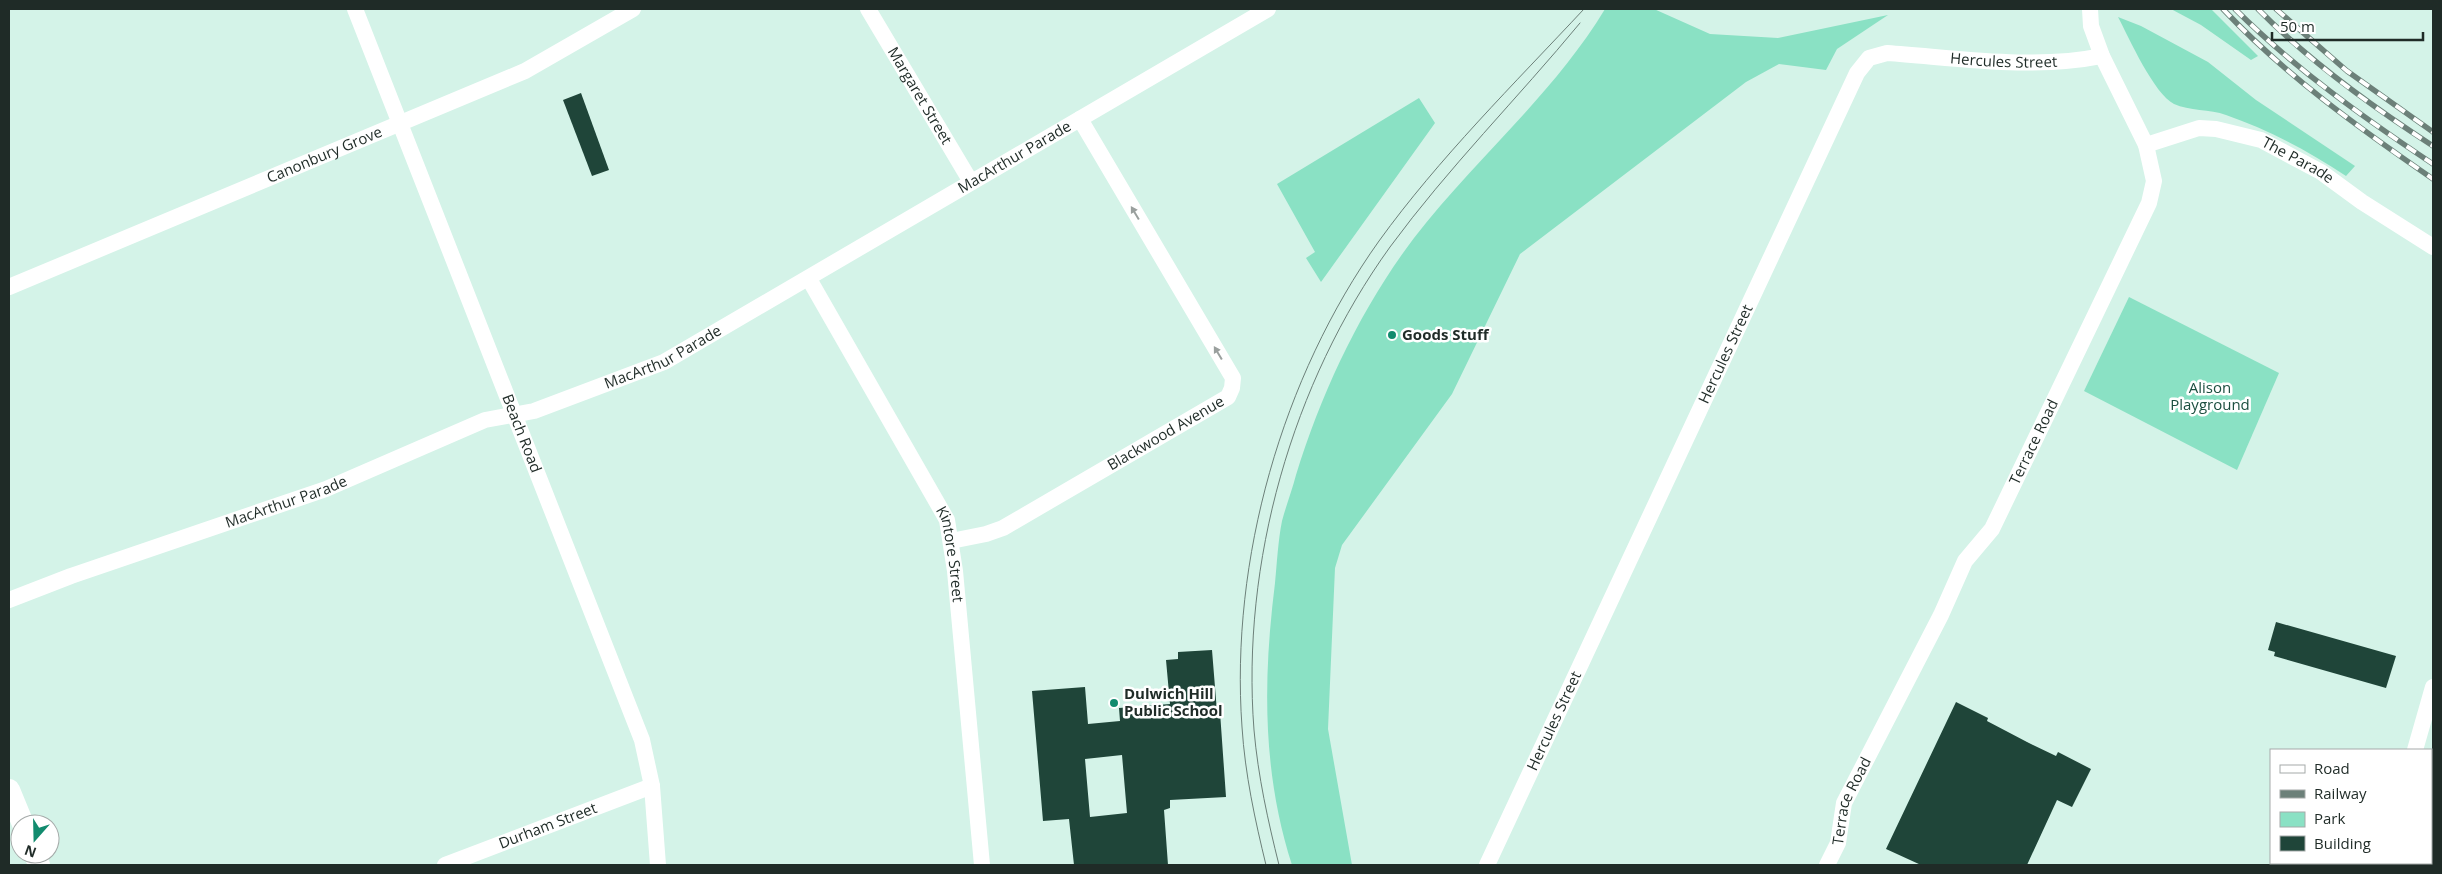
<svg xmlns="http://www.w3.org/2000/svg" width="2442" height="874" font-family="'Open Sans',sans-serif">
	<rect width="100%" height="100%" fill="#d4f3e8"/>
	<g fill="#8ae1c4">
		<path d="M1605,9H1654L1710,34L1778,38L1888,15L1837,49L1826,70L1779,64L1746,82L1520,254L1452,394L1342,545L1335,568L1328,729L1352,865H1292C1262,772 1263,679 1275,583C1277,563 1278,541 1282,521C1286,506 1292,490 1296,475C1322,391 1361,308 1414,238C1475,159 1553,95 1605,9Z"/>
		<path d="M2171,9H2211L2258,56L2251,60L2201,25Z"/>
		<path d="M2118,17L2141,26L2208,62L2256,100L2355,166L2346,176C2308,151 2269,130 2226,115C2210,109 2189,111 2174,104C2154,94 2129,38 2118,17Z"/>
		<path d="M1419,98L1435,123L1321,282L1306,258L1315,252L1277,184Z"/>
		<path d="M2129,297L2279,373L2237,470L2084,391Z"/>
	</g>
	<g fill="#1f4539" fill-rule="evenodd">
		<path d="M581,93L609,170L592,176L563,100Z"/>
		<path d="M2276,622L2396,656L2386,688L2274,656L2275,652L2268,650Z"/>
		<path d="M1212,650L1217,712H1220L1226,797L1170,800V808L1164,810L1168,865H1074L1069,819L1043,821L1032,691L1085,687L1088,724L1120,721L1119,708L1170,704L1166,660L1178,659V652ZM1122,755L1127,813L1090,817L1085,759Z"/>
		<path d="M1956,702L1988,718L1987,721L2027,742L2056,756L2058,752L2091,769L2072,807L2057,800L2027,865H1921L1886,849Z"/>
	</g>
	<g fill="none" stroke-linecap="round" stroke-linejoin="round">
		<g stroke="#fff" stroke-width="16">
			<path id="s1" d="M355,9L642,740L652,786L658,865"/>
			<path id="s2" d="M868,9L971,182"/>
			<path id="s3" d="M2146,145L2199,128L2216,129L2261,140L2321,172L2362,202L2433,247"/>
			<path id="s4" d="M809,279L947,520L955,571L982,865"/>
			<path id="s5" d="M9,287L525,71L633,9"/>
			<path id="s6" d="M951,541L986,534L1003,528L1228,397L1232,388L1233,378L1080,119"/>
			<path id="s7" d="M9,600L71,576L326,489L485,420L534,411L664,362L1268,9"/>
			<path d="M2415,750L2433,687"/>
			<path id="s8" d="M445,865L652,786"/>
			<path id="s9" d="M1487,865L1857,73L1869,58L1887,53C1958,58 2032,70 2102,56"/>
			<path id="s10" d="M1827,865L1838,843L1844,803L1941,615L1965,561L1992,529L2149,203L2154,181L2146,145L2102,56L2091,26L2090,9"/>
			<path d="M2382,865L2383,863"/>
		</g>
		<g stroke="#fff" stroke-width="22">
			<path d="M9,790L23,824"/>
			<path d="M35,854L39,865"/>
		</g>
		<g stroke="#6c8079" stroke-width="1">
			<path d="M1266,865C1255,820 1245,774 1242,727C1230,560 1282,377 1379,241C1439,158 1514,84 1584,9"/>
			<path d="M1279,865C1268,821 1258,776 1254,730C1241,563 1292,383 1390,247C1448,168 1518,98 1580,23"/>
		</g>
		<defs>
			<g id="rail">
				<path d="M2223,9C2285,75 2359,128 2433,179"/>
				<path d="M2235,9C2294,68 2364,118 2433,164"/>
				<path d="M2258,9C2310,62 2371,106 2433,146"/>
				<path d="M2276,9L2347,71L2433,132"/>
			</g>
		</defs>
		<use href="#rail" stroke="#6c8079" stroke-width="5.5"/>
		<use href="#rail" stroke="#fff" stroke-width="4" stroke-dasharray="11" stroke-linecap="butt"/>
	</g>
	<defs><path id="oneway-solid" d="M-6-.8H1V-3.2L6.5 0L1 3.2V.8H-6Z" transform="scale(1.25)"/></defs>
	<g fill="#9aa09e">
		<use href="#oneway-solid" transform="translate(1135 213) rotate(-121)"/>
		<use href="#oneway-solid" transform="translate(1218 353) rotate(-121)"/>
	</g>
	<g fill="#128b6e" stroke="#fff" stroke-width="2">
		<circle cx="1392" cy="335" r="5"/>
		<circle cx="1114" cy="703" r="5"/>
	</g>
	<g text-anchor="middle" stroke-width="5" stroke-linejoin="round" paint-order="stroke">
		<g font-size="15" fill="#1f2b27" stroke="#fff">
			<text dy="5" stroke="none"><textPath href="#s9" startOffset="1029">Hercules Street</textPath></text>
			<text dy="5" stroke="none"><textPath href="#s2" startOffset="101">Margaret Street</textPath></text>
			<text dy="5" stroke="none"><textPath href="#s5" startOffset="342">Canonbury Grove</textPath></text>
			<text dy="5" stroke="none"><textPath href="#s7" startOffset="1104">MacArthur Parade</textPath></text>
			<text dy="5" stroke="none"><textPath href="#s3" startOffset="161">The Parade</textPath></text>
			<text dy="5" stroke="none"><textPath href="#s9" startOffset="564">Hercules Street</textPath></text>
			<text dy="5" stroke="none"><textPath href="#s7" startOffset="699">MacArthur Parade</textPath></text>
			<text dy="5" stroke="none"><textPath href="#s1" startOffset="456">Beach Road</textPath></text>
			<text dy="5" stroke="none"><textPath href="#s6" startOffset="242">Blackwood Avenue</textPath></text>
			<text dy="5" stroke="none"><textPath href="#s10" startOffset="474">Terrace Road</textPath></text>
			<text dy="5" stroke="none"><textPath href="#s7" startOffset="294">MacArthur Parade</textPath></text>
			<text dy="5" stroke="none"><textPath href="#s4" startOffset="312">Kintore Street</textPath></text>
			<text dy="5" stroke="none"><textPath href="#s9" startOffset="159">Hercules Street</textPath></text>
			<text dy="5" stroke="none"><textPath href="#s10" startOffset="69">Terrace Road</textPath></text>
			<text dy="5" stroke="none"><textPath href="#s8" startOffset="110">Durham Street</textPath></text>
		</g>
		<g font-size="15" font-weight="bold" fill="#1f2b27" stroke="#fff" text-anchor="start">
			<text x="1402" y="340">Goods Stuff</text>
			<text x="1124" y="699">Dulwich Hill<tspan x="1124" dy="17">Public School</tspan></text>
		</g>
		<g font-size="15" fill="#1b4e3f" stroke="#fff">
			<text x="2210" y="393">Alison<tspan x="2210" dy="17">Playground</tspan></text>
		</g>
	</g>
	<rect width="2442" height="874" fill="none" stroke="#1f2b27" stroke-width="20"/>
	<rect x="2270" y="749" width="162" height="115" fill="#ffffff" stroke="#a5aaa9"/>
	<rect x="2280" y="765" width="25" height="8" fill="#ffffff" stroke="#a5aaa9"/>
	<text x="2314" y="774" font-size="15" fill="#1f2b27">Road</text>
	<rect x="2280" y="790" width="25" height="8" fill="#6c8079" stroke="#a5aaa9"/>
	<text x="2314" y="799" font-size="15" fill="#1f2b27">Railway</text>
	<rect x="2280" y="812" width="25" height="15" fill="#8ae1c4" stroke="#a5aaa9"/>
	<text x="2314" y="824" font-size="15" fill="#1f2b27">Park</text>
	<rect x="2280" y="836" width="25" height="15" fill="#1f4539" stroke="#a5aaa9"/>
	<text x="2314" y="849" font-size="15" fill="#1f2b27">Building</text>
	<g transform="translate(35 839) rotate(200)"><circle r="24" fill="#ffffff" stroke="#a5aaa9"/>
	<path d="M0-4L9 19L0 12L-9 19Z" fill="#128b6e"/>
	<text y="-8" font-size="14" font-weight="bold" text-anchor="middle" fill="#1f2b27">N</text>
	</g>
	<path d="M2272 32v8h151v-8" fill="none" stroke="#1f2b27" stroke-width="2.5"/>
	<text x="2280" y="32" font-size="15" fill="#1f2b27" stroke="#ffffff" stroke-width="4" paint-order="stroke">50 m</text>
</svg>
